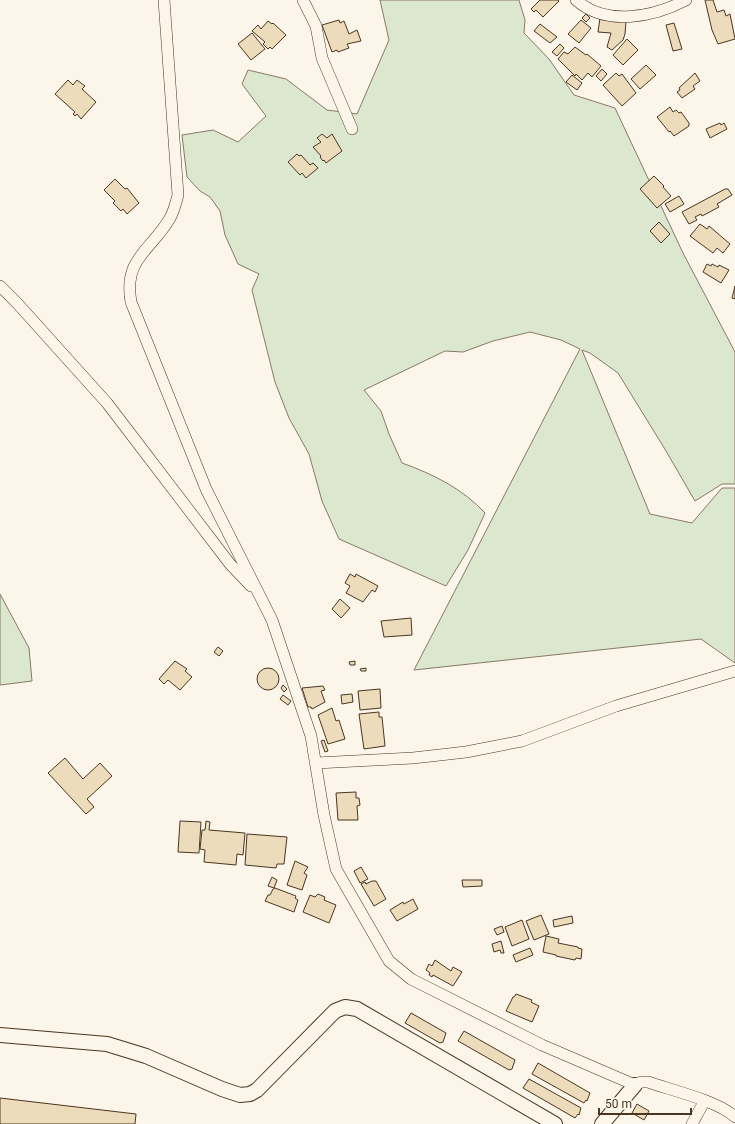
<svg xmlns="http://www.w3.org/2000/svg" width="735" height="1124" font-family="Roboto,sans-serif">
	<rect width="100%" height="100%" fill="#fbf6e9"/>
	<g fill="#dce7d0" stroke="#887966">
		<path d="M380,0H519L525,20L524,33L549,59L574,95L615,108L683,253L735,352V484H722L695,501L666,451L618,373L590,353L582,350L650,514L692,523L722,488H735V663L701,639L414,670L580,349L561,340L530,332L493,341L463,352L445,351L364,390L381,411L389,434L402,463C433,474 463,489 485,513L468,550L446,586L339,539L322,501L309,454L289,418L275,382L252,290L259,274L238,264L225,235L220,211L210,197L200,191L187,177L182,135L213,130L238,142L266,116L242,84L248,70L286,79L327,110L357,114L389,40Z"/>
		<path d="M0,594L29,648L32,681L0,685Z"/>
	</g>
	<g fill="#ecdcbc" stroke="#4a3520">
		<path d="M540,0H558L559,1L543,17L536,10L534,12L531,9Z"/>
		<path d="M705,0H713L717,12L724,10L726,16L730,14L735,39L718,44L712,30Z"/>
		<path d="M586,14L590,18L586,22L582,18Z"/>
		<path d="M600,18L626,21L625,34L623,40L612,50L607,47L611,33L598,32Z"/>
		<path d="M339,20L340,23L344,21L349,34L357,30L361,41L347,44L349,48L338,52L337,50L332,52L322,25Z"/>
		<path d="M581,20L591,28L579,43L568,34Z"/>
		<path d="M268,21L272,24L273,23L286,35L272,49L270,47L268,49L263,44L265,42L252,31L258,25L261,29Z"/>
		<path d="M674,23L682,49L673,51L666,25Z"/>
		<path d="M540,24L557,37L550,43L534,31Z"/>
		<path d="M252,33L265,49L251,60L238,44Z"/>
		<path d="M627,39L638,50L623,65L613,55Z"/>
		<path d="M560,44L564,48L557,56L552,52Z"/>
		<path d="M575,47L586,55L587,54L601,66L592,77L588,73L582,80L576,74L575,76L558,59L564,52L568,54Z"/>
		<path d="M646,65L656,75L640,89L631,79Z"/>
		<path d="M602,69L607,74L601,81L596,76Z"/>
		<path d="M616,73L619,76L622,74L636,93L622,106L603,85Z"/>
		<path d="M695,73L700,81L693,86L695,89L682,98L677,92L680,90L679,88Z"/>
		<path d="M572,75L582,83L577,90L566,82Z"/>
		<path d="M68,80L73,85L77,80L85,86L82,89L96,102L81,119L77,114L75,116L73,114L75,112L55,94Z"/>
		<path d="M670,107L673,112L676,110L679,113L681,112L689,123V126L674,136L670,131L669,132L657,117Z"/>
		<path d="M720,123L721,125L724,123L727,129L710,138L706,129Z"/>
		<path d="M322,134L327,138L332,134L342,151L326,163L324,160L323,161L320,157L321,156L313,147L321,142L317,138Z"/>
		<path d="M297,154L299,156L301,155L310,165L313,163L318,168L306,178L302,173L300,175L288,162Z"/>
		<path d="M654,176L664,186L663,187L671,196L657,208L640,189Z"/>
		<path d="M115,179L125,189L127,188L139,203L127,214L123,209L121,211L113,203L115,201L104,190Z"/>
		<path d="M725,189H728L732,195L717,204L719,207L702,216L701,214L695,217L697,220L689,224L682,212Z"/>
		<path d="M679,196L684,204L670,212L665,204Z"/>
		<path d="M659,222L670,234L661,243L650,231Z"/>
		<path d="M700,224L707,229L709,226L730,244L723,253L717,248L713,253L690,236Z"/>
		<path d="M707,264L711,266L712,264L718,267L719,265L729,270L721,283L703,272Z"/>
		<path d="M735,286V299L732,298Z"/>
		<path d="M350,574L355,577L356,574L378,586L375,592L372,590L363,602L346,593L350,586L345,583Z"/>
		<path d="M340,599L350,608L341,618L332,609Z"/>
		<path d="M411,618L412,635L384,637L381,621Z"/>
		<path d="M218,647L223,651L219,656L214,652Z"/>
		<path d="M175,661L187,669L185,671L192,677L180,690L168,680L164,684L159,679Z"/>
		<path d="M355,661V665H350L349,662Z"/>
		<circle cx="268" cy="679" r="11"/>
		<path d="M366,668V671H361L360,669Z"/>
		<path d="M283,685L287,689L284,692L281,688Z"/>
		<path d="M323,686L325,690L321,691L325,702L312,709L311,707H308L302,688Z"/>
		<path d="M380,689L381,708L360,710L358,691Z"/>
		<path d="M352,694L353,702L342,704L341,695Z"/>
		<path d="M283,695L291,701L288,705L280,699Z"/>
		<path d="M332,708L336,721L339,720L345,739L328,744L318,715Z"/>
		<path d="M379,712V717H382L385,746L364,749L359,714Z"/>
		<path d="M324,740L328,751L325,752L321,741Z"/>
		<path d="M65,758L83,779L100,763L112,776L87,799L94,807L86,814L48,773Z"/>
		<path d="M356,792V798H359L360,805L357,806L358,820H338L336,793Z"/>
		<path d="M180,821L201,822L199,853L178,852Z"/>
		<path d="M206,821L210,822L209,830L245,833L243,855L237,854L236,865L204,862L205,850L200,849L202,830H205Z"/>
		<path d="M247,834L287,837L284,864H277L276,868L245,865Z"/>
		<path d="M295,861L308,867L304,873L307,875L302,890L287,885Z"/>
		<path d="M361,867L368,879L360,883L354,871Z"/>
		<path d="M272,877L277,880L274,888L268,886Z"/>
		<path d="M462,880H482V886L463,887Z"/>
		<path d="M372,881H376L386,899L374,906L361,884L365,882L366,884Z"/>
		<path d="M275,888L296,896L295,898L298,900L294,912L265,901L268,895H270L273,889Z"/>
		<path d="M318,894L325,897L324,900L336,905L329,923L303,912L310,895L315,897Z"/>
		<path d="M413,899L418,909L397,921L390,910L403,902L404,904Z"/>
		<path d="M541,915L549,934L534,940L526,921Z"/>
		<path d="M572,916L573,923L554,927L553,920Z"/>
		<path d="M522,920L529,939L512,946L505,927Z"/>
		<path d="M502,926L504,932L497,935L494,929Z"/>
		<path d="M546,936L559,939L558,943L578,947V948L582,949L581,959L576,958L575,960L556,956V955L543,952Z"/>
		<path d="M501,941L504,953H501L500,950L494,952L492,944Z"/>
		<path d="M530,948L533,955L516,962L513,955Z"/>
		<path d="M435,960L451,971L453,967L462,972L453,986L433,975L432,977L429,975L430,973L426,970L429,964L432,966Z"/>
		<path d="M516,994L532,1000L531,1002L539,1006L532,1022L506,1011L513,997H514Z"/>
		<path d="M411,1013L446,1033L443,1042L440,1043L405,1023Z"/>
		<path d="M464,1031L515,1060L512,1069L509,1070L458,1041Z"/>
		<path d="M538,1063L590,1093L587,1101L586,1100L584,1103L532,1074Z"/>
		<path d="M529,1079L581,1108L579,1115L578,1114L575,1118L523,1088Z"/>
		<path d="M0,1098L136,1114L135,1124H0Z"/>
		<path d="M637,1104L649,1111L644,1120L632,1113Z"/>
	</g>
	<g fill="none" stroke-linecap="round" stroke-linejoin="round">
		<defs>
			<g id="minor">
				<path d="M164,0L178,195C176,203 174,211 170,218C152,250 123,258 131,302L206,489L272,620L311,736L324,815L336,869L389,961L411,979L542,1045L635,1085L641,1082H648C671,1090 718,1101 735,1117"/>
				<path d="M303,0L316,26L322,58L352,129"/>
				<path d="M576,0C606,27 654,17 686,0"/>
				<path d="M0,286L17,303L107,403L230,564L251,586"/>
				<path d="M316,763L413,758L466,752L522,741L616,706L735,671"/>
				<path d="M692,1124L704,1102"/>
			</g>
			<g id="tertiary">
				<path d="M0,1035L107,1044L146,1056L222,1089L240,1095L250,1094L257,1090L335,1011L345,1007L357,1009L555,1124"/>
				<path d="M602,1124L635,1085"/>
			</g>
		</defs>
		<use href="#minor" stroke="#4a3520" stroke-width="12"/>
		<use href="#tertiary" stroke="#4a3520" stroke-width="16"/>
		<use href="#minor" stroke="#fbf6e9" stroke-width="11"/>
		<use href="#tertiary" stroke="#fbf6e9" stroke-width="14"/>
	</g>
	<path d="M599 1108v6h92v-6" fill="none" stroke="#4a3520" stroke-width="2"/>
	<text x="605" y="1108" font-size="12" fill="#4a3520" stroke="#fbf6e9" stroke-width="3" paint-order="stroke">50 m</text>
</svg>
